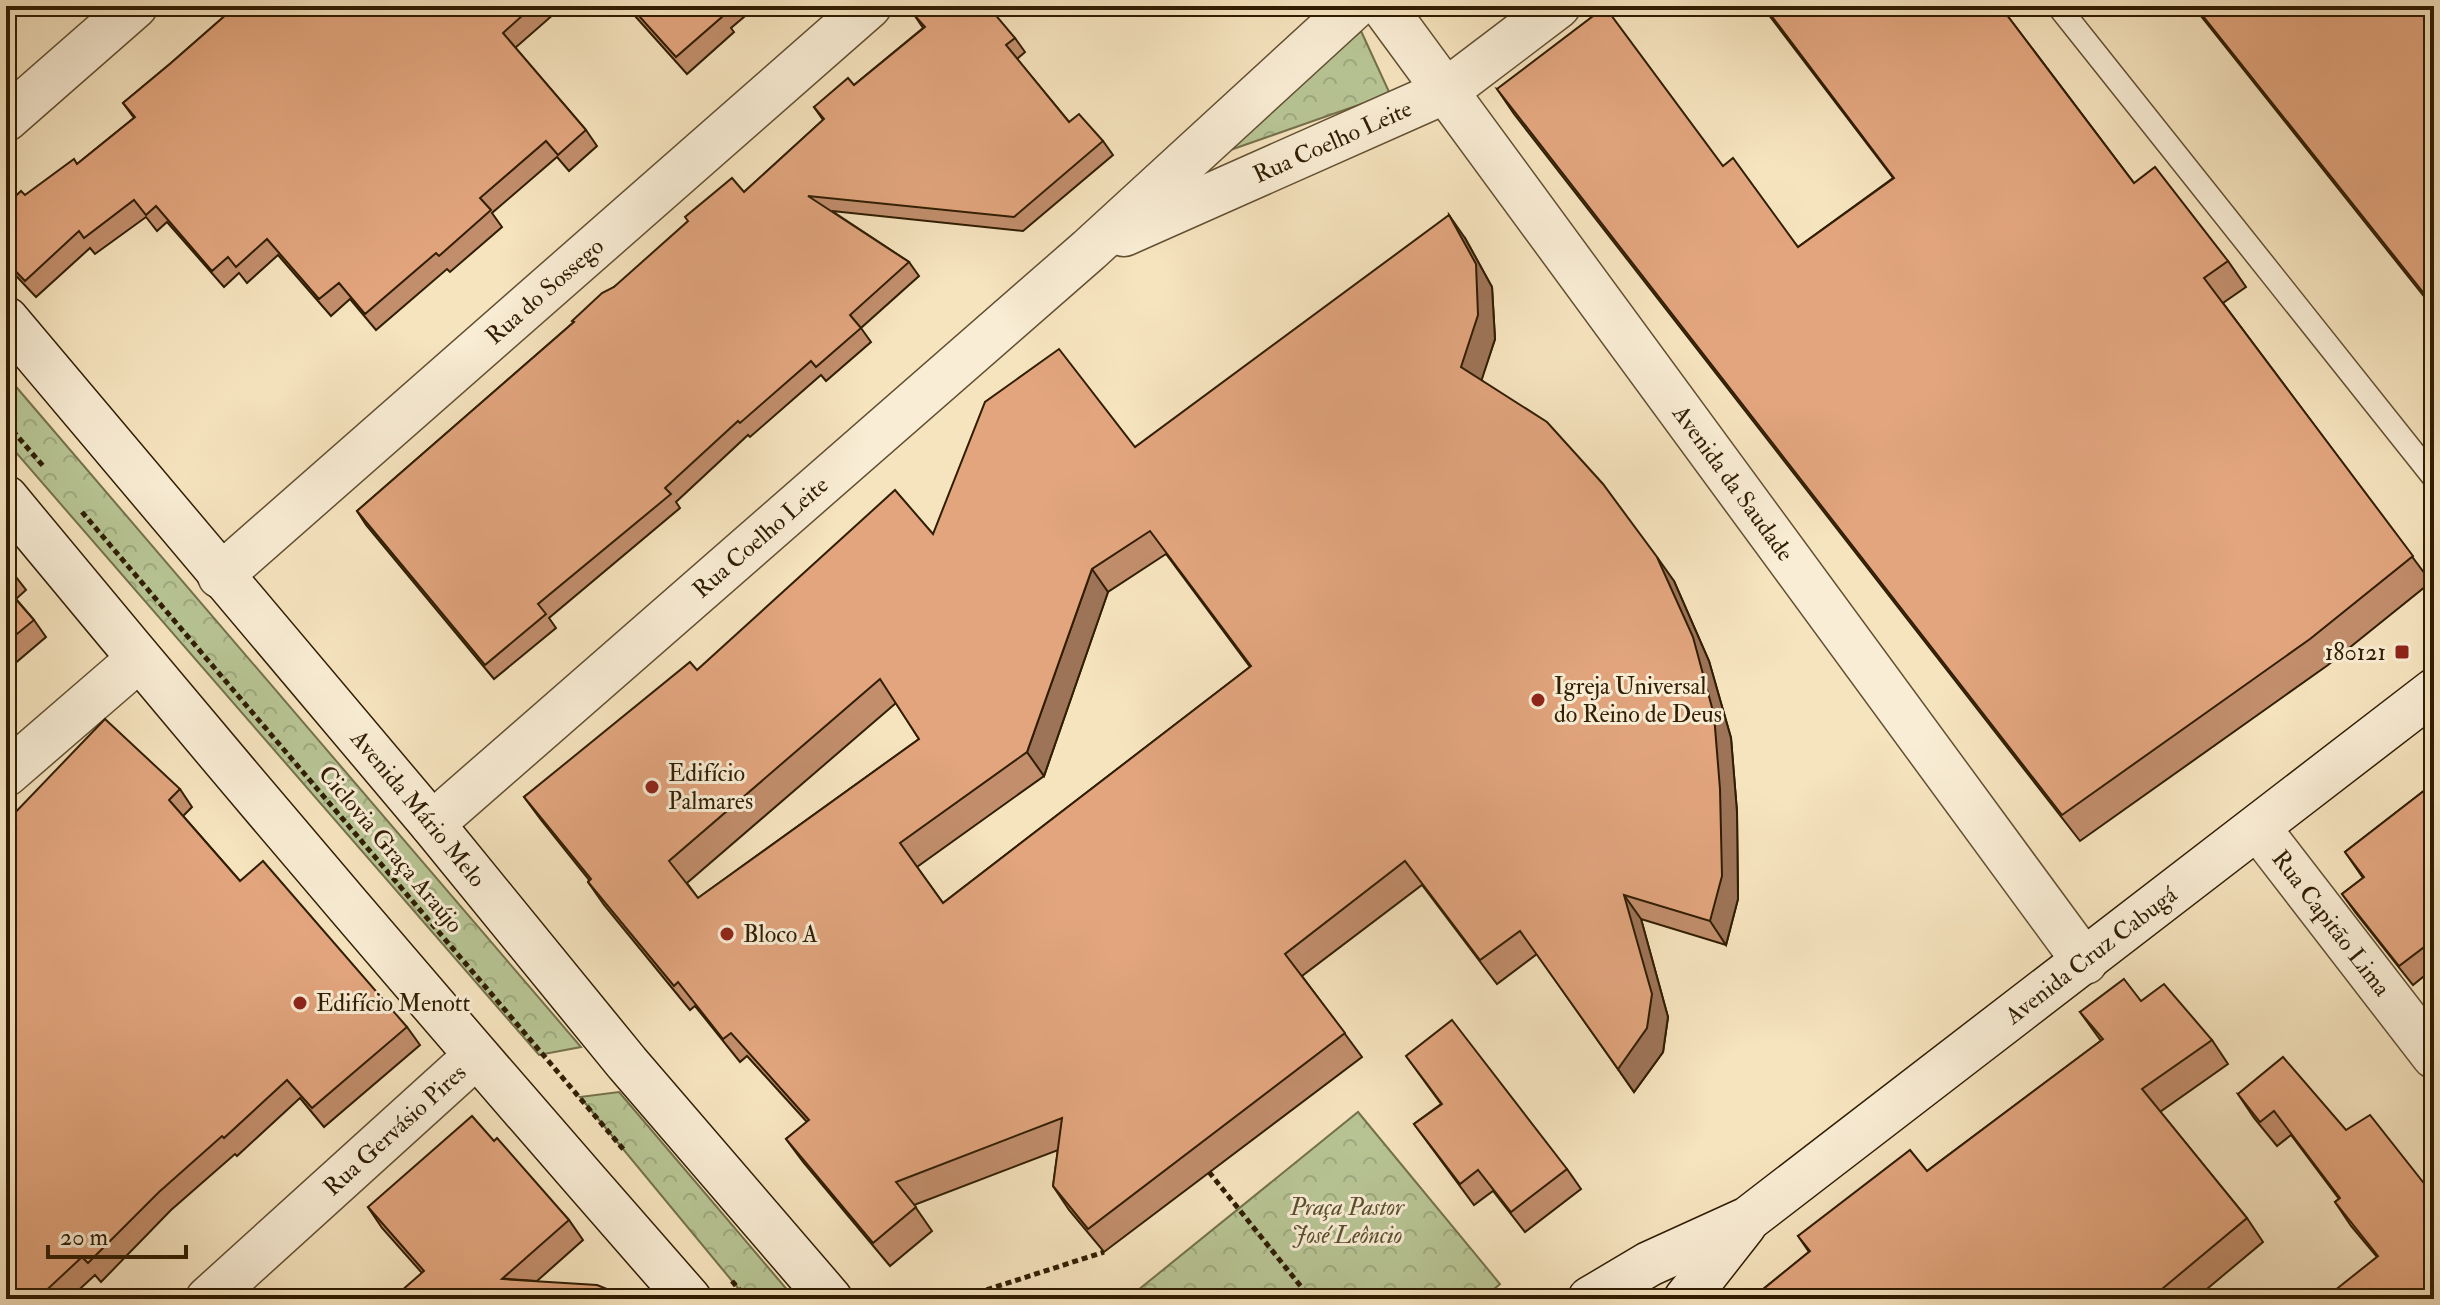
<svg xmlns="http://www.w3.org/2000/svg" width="2440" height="1305" font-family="'IM FELL Double Pica',serif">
	<defs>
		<pattern id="forest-crowns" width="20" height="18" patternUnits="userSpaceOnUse" patternTransform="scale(2)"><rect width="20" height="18" fill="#b8c595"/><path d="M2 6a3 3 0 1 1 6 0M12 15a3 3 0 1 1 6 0" fill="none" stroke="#9ea97f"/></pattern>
	</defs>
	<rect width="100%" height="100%" fill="#f6e4bf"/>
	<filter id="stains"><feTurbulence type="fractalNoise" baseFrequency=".0025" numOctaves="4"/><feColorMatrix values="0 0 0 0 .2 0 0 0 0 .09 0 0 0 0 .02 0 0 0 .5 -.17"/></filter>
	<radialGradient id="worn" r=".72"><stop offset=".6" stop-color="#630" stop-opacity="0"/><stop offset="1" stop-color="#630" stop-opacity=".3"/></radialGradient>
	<g fill="url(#forest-crowns)" stroke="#74714c" stroke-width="2">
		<path d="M1361,31L1390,94L1219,154Z"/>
		<path d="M6,375L581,1047L539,1055L6,441Z"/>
		<path d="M619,1092L795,1299H747L580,1097Z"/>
		<path d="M1358,1112L1500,1284L1482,1299H1127Z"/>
	</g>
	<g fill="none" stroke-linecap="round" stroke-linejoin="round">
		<defs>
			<path id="service" d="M2058,6L2434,478"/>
			<g id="minor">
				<path d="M6,119L135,6"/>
				<path id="s1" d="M1124,234L1446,91L1558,6"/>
				<path id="s2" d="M220,576L869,6"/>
				<path d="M6,774L139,659"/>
				<path id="s3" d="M432,824L1089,250L1355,6"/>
				<path id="s4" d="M2258,828L2434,1056"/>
			</g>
			<g id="tertiary">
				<path id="s5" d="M1383,6L2085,962"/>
				<path id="s6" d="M208,1299L476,1056"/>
			</g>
			<g id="secondary">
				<path id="s7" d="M6,319L432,824L627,1063L830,1299"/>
				<path d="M6,498C229,768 457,1035 689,1299"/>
				<path id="s8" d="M1590,1299L1649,1264L1748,1219L2434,691"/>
				<path d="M1686,1299L1744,1225"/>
			</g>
		</defs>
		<use href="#service" stroke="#624f31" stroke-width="25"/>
		<use href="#minor" stroke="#624f31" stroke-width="47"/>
		<use href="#tertiary" stroke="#624f31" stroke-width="47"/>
		<use href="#secondary" stroke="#301d02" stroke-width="47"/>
		<g stroke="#301d02" stroke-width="5" stroke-dasharray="6 4" stroke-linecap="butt">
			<path d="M6,423L44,467"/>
			<path d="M82,512L624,1150"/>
			<path d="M1209,1172L1311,1299"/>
			<path d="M732,1281L747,1299"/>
			<path d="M958,1299L1104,1252"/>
		</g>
		<use href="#service" stroke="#f9edd5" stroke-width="22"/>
		<use href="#minor" stroke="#f9edd5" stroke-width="44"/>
		<use href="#tertiary" stroke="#f9edd5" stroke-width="44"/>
		<use href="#secondary" stroke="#f9edd5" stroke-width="44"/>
	</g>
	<g fill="#c28e6c" stroke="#301d02" stroke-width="2" fill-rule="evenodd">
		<path d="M236,6H563L515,48L586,130L597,146L569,171L557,157L492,213L502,227L450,272L447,269L376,330L350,299L331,316L278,255L247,283L239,273L224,287L167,222L157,231L146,217L95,254L90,248L36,297L6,265V205L25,195L77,164L134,118L123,103L171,63Z"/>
		<path d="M626,6H757L731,28L734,32L687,74Z"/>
		<path d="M1762,6H2000L2134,183L2228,261L2246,287L2223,303L2431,582L2328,665L2080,841L1514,114L1497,89L1723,166L1798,247L1893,178Z"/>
		<path d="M2193,6H2434V309Z"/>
		<path d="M915,16L1015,38L1025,52L1017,59L1069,122L1103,141L1113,155L1023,231L832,211L909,262L919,276L861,328L871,342L826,381L821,375L750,437L748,435L676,502L680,508L549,618L556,628L494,679L366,525L357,511L614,287L744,192L823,120L814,107L854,85L923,28Z"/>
		<path d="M1465,238L1492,287L1495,339L1481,380L1674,581L1709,661L1731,738L1737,812L1738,899L1726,945L1641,919L1668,1017L1663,1052L1634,1092L1537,954L1497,984L1422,885L1302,976L1362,1057L1104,1252L1069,1210L1053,1186L1058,1150L914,1205L932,1231L890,1266L803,1162L786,1139L807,1122L747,1056L740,1062L695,1006L690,1010L604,905L588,882L589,880L541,820L524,797L697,670L933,534L1135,447ZM1166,554L1250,667L943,903L917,867L1044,776L1108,592ZM896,703L919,739L698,898L687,883Z"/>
		<path d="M6,564L26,590L16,599L34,620L46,637L6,671Z"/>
		<path d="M2434,783V968L2413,985L2355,912L2342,894L2363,878L2345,852Z"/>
		<path d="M180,789L192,807L183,816L240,881L407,1027L420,1045L324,1127L300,1098L237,1156L235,1154L171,1210L101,1282L95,1275L69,1299H6L15,830L8,820Z"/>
		<path d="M2141,1001L2212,1040L2228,1064L2160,1112L2247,1218L2263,1242L2195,1299H1751L1809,1252L1798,1236L1927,1171L2101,1041L2080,1012Z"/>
		<path d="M1406,1056L1567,1169L1581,1189L1525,1232L1493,1191L1474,1205L1414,1124L1441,1104Z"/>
		<path d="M2238,1094L2346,1130L2434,1196L2377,1257L2351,1226L2335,1202L2339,1199L2291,1135L2277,1146L2254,1118Z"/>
		<path d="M494,1141L569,1220L583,1240L537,1281L422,1273L382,1228L368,1207Z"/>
	</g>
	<g fill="#9e7458" stroke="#301d02" stroke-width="2">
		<path d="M1449,215L1465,238L1492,287L1495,339L1478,391L1461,367Z"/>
		<path d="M1657,557L1674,581L1709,661L1731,738L1737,812L1738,899L1726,945L1710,921Z"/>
		<path d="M1092,569L1108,592L1044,776L1027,752Z"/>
		<path d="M1624,895L1641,919L1668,1017L1663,1052L1634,1092L1618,1069Z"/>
	</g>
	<g fill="#e2a57e" stroke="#301d02" stroke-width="2" fill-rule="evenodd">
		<path d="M236,6H533L503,33L586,130L558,155L546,141L480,198L491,210L439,256L436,253L365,314L339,283L319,299L267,239L236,267L228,257L212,271L156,206L146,215L134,200L84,238L79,231L25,281L6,261V205L21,191L25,195L74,159L77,164L135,117L123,103L171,63Z"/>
		<path d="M630,6H727L720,12L723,16L676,57Z"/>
		<path d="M927,6H988L1015,38L1006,45L1069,122L1079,114L1103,141L1014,217L808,196L909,262L850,315L861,328L816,367L811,361L740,423L738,421L665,488L671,494L538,604L546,614L485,665L357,511L574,322L572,321L602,293L614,287L688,221L685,217L732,178L744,192L824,119L814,107L848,78L854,85L925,27L915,16Z"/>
		<path d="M1764,6H2000L2134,183L2155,167L2228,261L2204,278L2413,556L2310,639L2062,815L1497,89L1605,7L1723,166L1733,158L1798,247L1894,178Z"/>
		<path d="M2195,6H2434V306Z"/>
		<path d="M1449,215L1476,264L1478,315L1461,367L1547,422L1603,484L1657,557L1693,637L1714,715L1720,789L1722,876L1710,921L1624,895L1652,994L1647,1028L1618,1069L1520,931L1480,960L1405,861L1285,954L1345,1033L1088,1229L1053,1186L1062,1118L896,1182L916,1207L873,1243L786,1139L809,1120L731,1033L723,1039L678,982L674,986L588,882L591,879L524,797L690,662L697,670L895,490L933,534L985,402L1059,349L1135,447ZM1150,531L1251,666L943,903L900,843L1027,752L1092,569ZM880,679L919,739L698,898L669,861Z"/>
		<path d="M6,564L14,573L6,580Z"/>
		<path d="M6,588L34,620L6,643Z"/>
		<path d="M105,719L180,789L169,800L240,881L263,861L407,1027L312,1108L287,1080L224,1138L222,1136L159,1192L88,1263L82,1257L37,1299H6V838L16,828L8,820Z"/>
		<path d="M2434,783V962L2423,948L2399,966L2342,894L2364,877L2345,852Z"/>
		<path d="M2124,979L2141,1001L2164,984L2212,1040L2142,1089L2247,1218L2150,1299H1751L1810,1251L1798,1236L1910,1150L1927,1171L2103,1039L2080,1012Z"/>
		<path d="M1452,1020L1567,1169L1511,1212L1478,1170L1460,1184L1414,1124L1442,1104L1406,1056Z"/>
		<path d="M2283,1057L2346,1130L2370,1115L2434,1196V1299H2324L2378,1256L2335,1202L2340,1198L2274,1111L2260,1122L2238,1094Z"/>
		<path d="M472,1116L494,1141L497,1138L569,1220L502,1279L597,1285L622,1295L626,1299H392L424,1271L368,1207Z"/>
	</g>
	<g fill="#8f2418" stroke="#f9edd5" stroke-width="3">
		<rect x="2394" y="644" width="16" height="16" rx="4"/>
		<circle cx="1538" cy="700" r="8"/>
		<circle cx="652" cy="787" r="8"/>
		<circle cx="727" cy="934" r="8"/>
		<circle cx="300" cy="1003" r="8"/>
	</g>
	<g text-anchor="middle" stroke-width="6" stroke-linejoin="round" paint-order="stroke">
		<g font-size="24" fill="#301d02" stroke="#f9edd5">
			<text dy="8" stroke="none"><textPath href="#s1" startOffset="228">Rua Coelho Leite</textPath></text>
			<text dy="8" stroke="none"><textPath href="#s2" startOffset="432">Rua do Sossego</textPath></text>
			<text dy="8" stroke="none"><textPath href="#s5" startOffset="592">Avenida da Saudade</textPath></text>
			<text dy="8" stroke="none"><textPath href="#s3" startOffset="436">Rua Coelho Leite</textPath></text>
			<text dy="8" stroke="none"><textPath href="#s7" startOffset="640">Avenida Mário Melo</textPath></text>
			<text transform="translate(391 849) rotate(50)" y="8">Ciclovia Graça Araújo</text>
			<text dy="8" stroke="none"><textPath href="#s4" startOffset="120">Rua Capitão Lima</textPath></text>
			<text dy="8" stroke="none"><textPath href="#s8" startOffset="610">Avenida Cruz Cabugá</textPath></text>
			<text dy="8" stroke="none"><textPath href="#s6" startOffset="252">Rua Gervásio Pires</textPath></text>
		</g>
		<g font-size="24" fill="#301d02" stroke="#f9edd5" text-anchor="start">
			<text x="2386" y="660" text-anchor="end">180121</text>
			<text x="1554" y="694">Igreja Universal<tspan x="1554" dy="28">do Reino de Deus</tspan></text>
			<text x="668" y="781">Edifício<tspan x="668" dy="28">Palmares</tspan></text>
			<text x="743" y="942">Bloco A</text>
			<text x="316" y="1011">Edifício Menott</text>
		</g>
		<g font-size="24" font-style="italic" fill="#594f2e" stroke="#f9edd5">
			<text x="1347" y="1215">Praça Pastor<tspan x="1347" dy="28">José Leôncio</tspan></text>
		</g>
	</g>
	<rect width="2440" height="1305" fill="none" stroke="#f6e4bf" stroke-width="32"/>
	<rect x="8" y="8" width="2424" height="1289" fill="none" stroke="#301d02" stroke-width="4"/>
	<rect x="16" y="16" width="2408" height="1273" fill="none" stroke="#301d02" stroke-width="2"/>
	<path d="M48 1245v12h138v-12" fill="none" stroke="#301d02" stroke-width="4"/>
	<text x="60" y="1245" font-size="24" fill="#301d02" stroke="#f9edd5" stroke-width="6" paint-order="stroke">20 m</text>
	<rect width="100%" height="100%" filter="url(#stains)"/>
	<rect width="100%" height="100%" fill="url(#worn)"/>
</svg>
